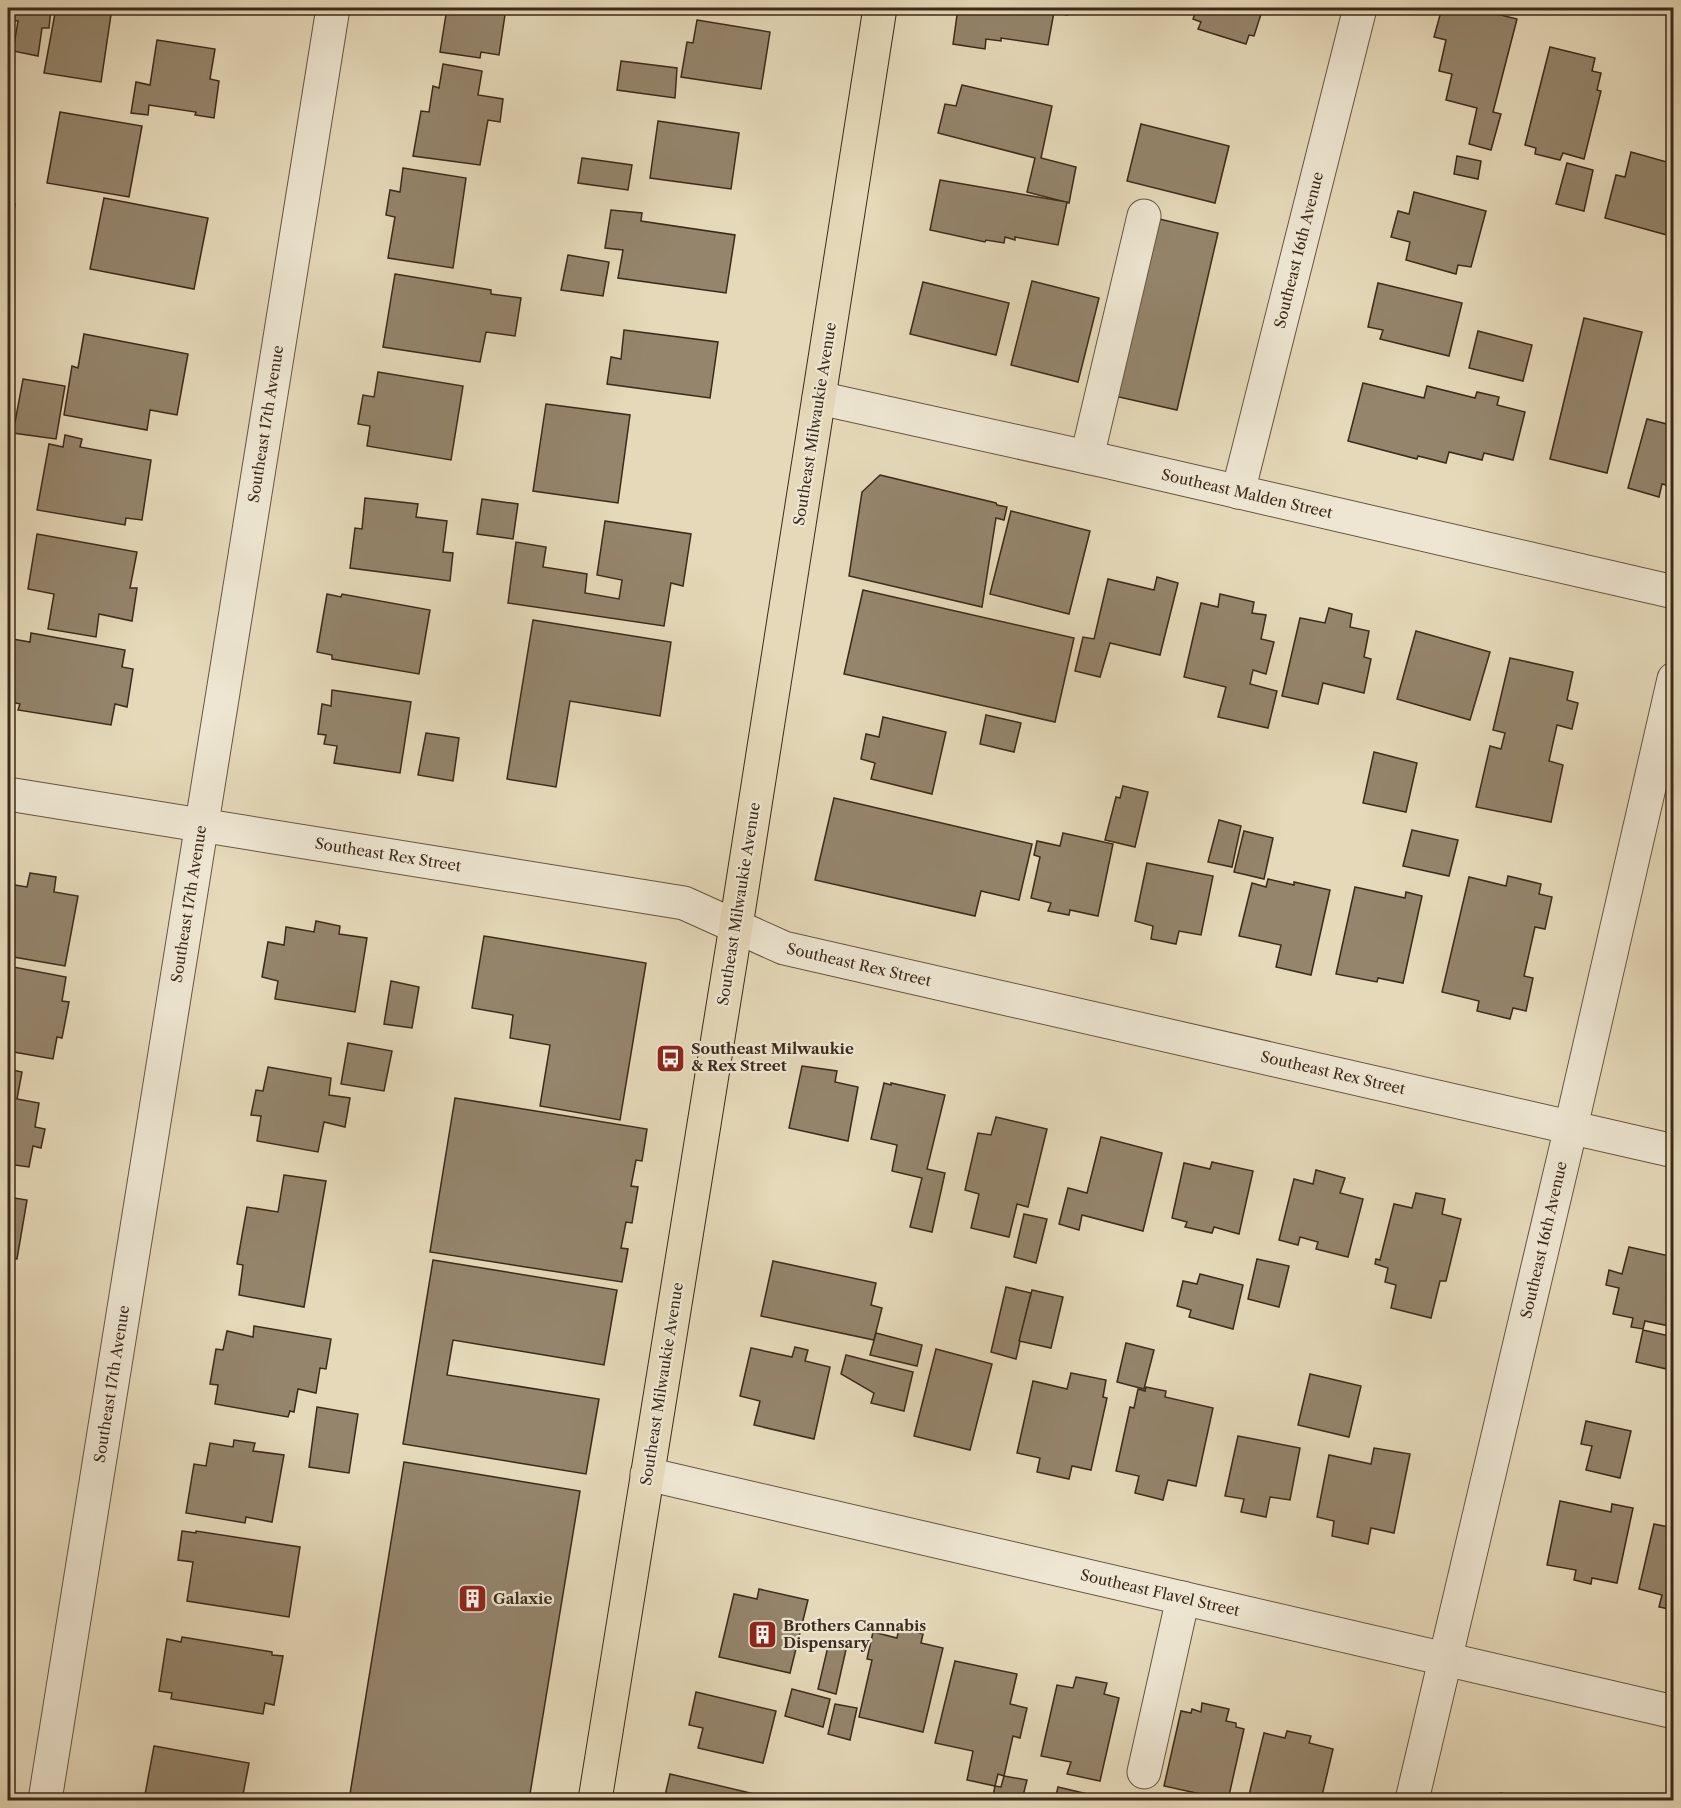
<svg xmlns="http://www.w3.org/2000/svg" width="1681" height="1808" font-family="'Libre Caslon Text',serif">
	<rect width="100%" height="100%" fill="#e5d9b9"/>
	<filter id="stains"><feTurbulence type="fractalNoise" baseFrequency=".00333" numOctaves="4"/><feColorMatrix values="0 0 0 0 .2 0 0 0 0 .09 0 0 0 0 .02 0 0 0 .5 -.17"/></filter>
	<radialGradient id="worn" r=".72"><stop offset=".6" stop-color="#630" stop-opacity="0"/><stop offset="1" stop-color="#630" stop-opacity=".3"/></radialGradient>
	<g fill="#94856c" stroke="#3c2a19" stroke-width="1.5">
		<path d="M9,8H51L49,28H42L38,56L13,51L18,21L8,20Z"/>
		<path d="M56,8H112L101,82L44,73Z"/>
		<path d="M445,8H506L499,55L481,52L480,58L440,52L447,8Z"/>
		<path d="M958,8H1069L1067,15L1054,12L1048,45L1001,38V41L986,39L985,49L953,44Z"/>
		<path d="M1197,8H1263L1254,36L1249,35L1246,44L1198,29L1201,22L1193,19Z"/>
		<path d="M1442,8H1472L1517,19L1493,112L1501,114L1491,150L1469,144L1477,108L1446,100L1452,74L1439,71L1446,40L1434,37Z"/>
		<path d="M697,20L770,32L761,89L681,77L687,42L693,43Z"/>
		<path d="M157,40L215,49L210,79L219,81L214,118L195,115L196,112L149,105L148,115L131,113L136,82L150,85Z"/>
		<path d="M1550,47L1595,58L1592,71L1601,73L1597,90L1601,91L1584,159L1563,153L1560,160L1535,154L1536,148L1525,145Z"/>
		<path d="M621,61L677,68L675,98L617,90Z"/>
		<path d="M443,64L482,71L478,95L503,99L500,122L488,120L480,165L413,156L421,111L429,112L433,86L439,88Z"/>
		<path d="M962,85L1052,106L1041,158L1076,167L1069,203L1027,192L1035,158L938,133L945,104L956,106Z"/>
		<path d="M60,112L142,126L129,197L47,183Z"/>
		<path d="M658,121L739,133L731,189L650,178Z"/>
		<path d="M1141,124L1229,146L1215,203L1127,181Z"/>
		<path d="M1631,152L1674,164V237L1605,218L1616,175L1625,177Z"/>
		<path d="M1457,156L1481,161L1478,179L1454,174Z"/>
		<path d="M582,158L632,165L628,190L578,183Z"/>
		<path d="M1567,163L1593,170L1584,211L1556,204Z"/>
		<path d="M403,168L466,178L453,268L388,258L395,217L386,215L390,190L400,192Z"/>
		<path d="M940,180L1067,202L1058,245L1015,237V240L1005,237L1004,243L986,240L985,242L930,230Z"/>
		<path d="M1414,192L1486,211L1471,267L1458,265L1456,274L1406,260L1410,242L1391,237L1398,211L1409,214Z"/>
		<path d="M104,198L208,218L194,289L90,269Z"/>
		<path d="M8,203L15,204L8,248Z"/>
		<path d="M611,210L642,213L641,221L735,235L726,293L618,278L623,250L605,248Z"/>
		<path d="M1151,217L1218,233L1177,410L1110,395Z"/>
		<path d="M568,255L609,262L603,296L561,290Z"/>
		<path d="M395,274L491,290V294L521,298L515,336L486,332L480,362L383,347Z"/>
		<path d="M1032,281L1099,298L1078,382L1011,365Z"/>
		<path d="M923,282L1009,303L996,355L910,334Z"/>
		<path d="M1378,283L1462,303L1449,356L1380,339L1383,330L1368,327Z"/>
		<path d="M1584,318L1642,332L1607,473L1550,459Z"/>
		<path d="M624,330L718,342L710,398L607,384L611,357L621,359Z"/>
		<path d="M1478,331L1532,345L1523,381L1469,368Z"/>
		<path d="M84,334L188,354L177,415L150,410L147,430L64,415L72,366L78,368Z"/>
		<path d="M378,372L463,386L451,460L367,446L370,426L358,424L363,395L374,397Z"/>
		<path d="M23,379L65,386L56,439L13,433Z"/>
		<path d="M1363,383L1424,398L1427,386L1475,398L1477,392L1499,397L1497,405L1525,412L1513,460L1484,453L1482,460L1449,452L1446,463L1418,456L1417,459L1348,441Z"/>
		<path d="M546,404L630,415L618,503L533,491Z"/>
		<path d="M1669,414L1674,415V487L1662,484L1659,497L1628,488L1647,419L1667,424Z"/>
		<path d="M65,435L82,439L80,447L151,460L142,520L126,518L125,525L37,510L49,444L63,447Z"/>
		<path d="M880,475L996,503L997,505L1007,507L1004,520L996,518L982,607L849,576L862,492Z"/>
		<path d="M365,498L418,504L416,517L447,521L443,552L453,553L450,581L350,568L355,528L362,529Z"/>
		<path d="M482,499L518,504L513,539L477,534Z"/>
		<path d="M1011,511L1090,531L1069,614L990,594Z"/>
		<path d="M605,521L691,534L683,586L671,583L664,626L508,603L516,542L546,547L543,567L587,574L585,593L619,599L622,580L597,575Z"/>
		<path d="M37,534L137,552L130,588H137L132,621L99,614L96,637L48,629L54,594L28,589Z"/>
		<path d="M1157,577L1178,583L1160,655L1110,643L1100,677L1075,671L1083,637L1094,639L1108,579L1154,590Z"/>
		<path d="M863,590L1074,638L1055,722L844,674Z"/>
		<path d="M327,594L341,597L342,594L430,610L419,674L332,659V655L317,652Z"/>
		<path d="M1220,594L1254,602L1252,613L1266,615L1261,639L1274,642L1266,674L1253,670L1250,684L1277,691L1268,728L1218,717L1226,687L1184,677L1201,603L1218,607Z"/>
		<path d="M1329,608L1352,614L1350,627L1369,631L1364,657L1371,659L1364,693L1323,683L1318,704L1282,696L1300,618L1325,623Z"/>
		<path d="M533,620L671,642L660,716L570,701L556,787L507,779Z"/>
		<path d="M1416,631L1490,652L1470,720L1397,699Z"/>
		<path d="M31,633L125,650L122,667L133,669L127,707L115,704L111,725L18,710L20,704L8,701V669L13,639L30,642Z"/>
		<path d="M1510,658L1573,672L1567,700L1578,703L1572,729L1557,725L1549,761L1563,765L1551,822L1476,807L1490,746L1501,749L1505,733L1493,730Z"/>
		<path d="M332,690L411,702L400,773L334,763L337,746L324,744L326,735L318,734L322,704L331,706Z"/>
		<path d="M986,715L1021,723L1014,752L980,744Z"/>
		<path d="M883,717L946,732L932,794L871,779L875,763L861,759L866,734L879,737Z"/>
		<path d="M426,733L459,738L453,781L418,775Z"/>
		<path d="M1374,752L1417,763L1406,812L1363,803Z"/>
		<path d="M1123,786L1148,792L1135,847L1105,840L1116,797L1120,798Z"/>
		<path d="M834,798L1032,844L1019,900L981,891L975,916L815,880Z"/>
		<path d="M1219,820L1241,826L1232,867L1208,862Z"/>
		<path d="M1412,830L1458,840L1449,876L1403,866Z"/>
		<path d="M1244,831L1273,838L1264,879L1234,872Z"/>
		<path d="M1063,833L1113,844L1098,916L1070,910L1069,915L1048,911L1051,903L1031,898L1040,857L1034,855L1037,841L1060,846Z"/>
		<path d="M1147,863L1213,876L1201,935L1179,931L1176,944L1151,939L1153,926L1135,921Z"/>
		<path d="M30,873L56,877L54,892L78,896L65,966L8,956V884L27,887Z"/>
		<path d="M1508,876L1541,884L1539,894L1552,897L1545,929L1535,927L1524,976L1533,978L1526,1011L1513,1008L1510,1019L1477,1011L1479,1001L1442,992L1469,877L1506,886Z"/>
		<path d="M1268,879L1294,885V882L1330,890L1311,975L1276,967L1281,945L1239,936L1252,883L1266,887Z"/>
		<path d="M1355,887L1405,898L1406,892L1422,896L1403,983L1378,978L1377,982L1336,974Z"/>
		<path d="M316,921L340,926L339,934L367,938L355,1012L275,999L278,981L262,977L268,942L284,945L286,927L314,932Z"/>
		<path d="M484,936L646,963L620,1120L540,1106L550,1045L510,1038L513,1015L472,1008Z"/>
		<path d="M8,966L66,977L62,1001L69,1002L62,1038L57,1037L53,1059L8,1051Z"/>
		<path d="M391,981L419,987L412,1028L384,1024Z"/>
		<path d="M1674,1005V1036L1667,1034Z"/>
		<path d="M348,1043L392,1051L384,1091L341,1084Z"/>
		<path d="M802,1066L837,1071L835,1082L858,1087L848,1141L789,1128Z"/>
		<path d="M268,1067L331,1078L329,1095L350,1098L345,1127L324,1122L318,1152L257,1141L261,1116L251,1115L256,1090L263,1091Z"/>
		<path d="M8,1069L22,1072L17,1099L39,1103L35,1127L45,1129L41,1148L33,1146L29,1167L8,1164Z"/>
		<path d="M884,1083L891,1085V1083L945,1095L927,1169L945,1173L932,1232L910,1227L922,1178L892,1171L897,1145L871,1139Z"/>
		<path d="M455,1098L647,1129L642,1161L636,1160L631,1186L638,1187L632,1223L626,1222L621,1248L628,1249L622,1282L430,1252Z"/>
		<path d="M996,1117L1047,1129L1028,1207L1017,1204L1009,1237L971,1228L979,1194L965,1190L978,1133L991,1135Z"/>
		<path d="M1101,1137L1162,1153L1143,1231L1082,1215L1079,1230L1059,1224L1068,1188L1087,1193Z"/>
		<path d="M1212,1162L1253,1171L1239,1234L1214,1227L1212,1233L1185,1227L1187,1222L1172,1218L1184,1163L1210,1169Z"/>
		<path d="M1316,1170L1345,1178L1340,1193L1363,1199L1348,1257L1316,1249L1318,1242L1300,1237L1298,1245L1279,1240L1294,1179L1313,1184Z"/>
		<path d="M284,1175L326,1181L304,1307L239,1295L243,1265L237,1264L247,1207L278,1212Z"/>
		<path d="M1416,1193L1445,1199L1442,1214L1461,1219L1446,1281H1440L1431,1318L1391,1308L1396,1285L1385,1282L1388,1268L1375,1264L1376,1259L1380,1260L1394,1204L1412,1208Z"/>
		<path d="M8,1197L27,1200L17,1259L8,1258Z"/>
		<path d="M1024,1214L1047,1219L1036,1263L1014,1257Z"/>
		<path d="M1629,1247L1674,1257V1327L1645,1321L1643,1329L1631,1327L1633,1318L1613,1314L1619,1288L1606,1285L1609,1270L1622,1274Z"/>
		<path d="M1257,1259L1289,1266L1279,1307L1248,1299Z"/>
		<path d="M433,1260L617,1290L604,1365L453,1340L447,1375L599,1399L586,1474L403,1444Z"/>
		<path d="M773,1261L876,1283L871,1305L882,1308L874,1340L761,1316Z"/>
		<path d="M1200,1274L1243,1285L1233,1329L1189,1317L1191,1310L1177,1306L1183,1281L1197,1284Z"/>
		<path d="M1006,1287L1031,1293L1016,1359L991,1352Z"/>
		<path d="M1032,1290L1063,1297L1051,1348L1019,1341Z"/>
		<path d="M8,1324L14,1325L10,1349L8,1348Z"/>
		<path d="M254,1326L331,1339L326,1369L320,1368L316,1393L298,1389L294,1412L290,1411L288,1417L215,1404L218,1385L210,1384L216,1349L223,1350L227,1331L253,1337Z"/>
		<path d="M1643,1330L1674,1337V1359L1671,1370L1636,1362Z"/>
		<path d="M876,1333L922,1345L917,1366L870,1355Z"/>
		<path d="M1126,1343L1154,1350L1144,1389L1117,1382Z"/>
		<path d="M795,1347L808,1350L805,1361L830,1367L814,1439L754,1425L760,1401L740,1396L751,1348L792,1357Z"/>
		<path d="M936,1349L992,1364L970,1450L914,1436Z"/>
		<path d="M846,1355L913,1372L904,1411L871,1403L874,1393L841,1374Z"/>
		<path d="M1071,1373L1106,1380L1103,1397L1107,1398L1091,1470L1072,1466L1069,1479L1037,1472L1040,1458L1017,1453L1033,1381L1067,1389Z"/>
		<path d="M1310,1374L1361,1386L1349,1437L1298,1425Z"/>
		<path d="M1146,1387L1166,1391L1165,1397L1213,1408L1196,1486L1168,1480L1163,1500L1135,1493L1139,1476L1116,1471L1130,1407L1134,1408L1138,1389L1145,1391Z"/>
		<path d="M317,1407L358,1414L349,1473L309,1467Z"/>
		<path d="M1586,1421L1631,1431L1620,1478L1586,1470L1592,1446L1581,1444Z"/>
		<path d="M1238,1436L1300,1448L1290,1500L1270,1497L1266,1517L1241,1512L1244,1499L1225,1496Z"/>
		<path d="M234,1440L255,1443L253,1451L284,1455L272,1522L246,1517L245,1523L186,1513L194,1464L206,1466L210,1443L233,1447Z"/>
		<path d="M1374,1448L1410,1454L1394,1533L1371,1528L1368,1544L1332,1536L1334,1521L1317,1517L1329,1455L1371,1464Z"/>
		<path d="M404,1462L580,1491L529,1800H349Z"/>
		<path d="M1560,1501L1611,1512L1612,1504L1633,1508L1617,1583L1592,1578L1591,1584L1574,1580L1576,1570L1547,1565Z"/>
		<path d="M1654,1524L1674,1528V1610L1659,1607L1662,1595L1639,1589Z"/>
		<path d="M182,1531L196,1533V1531L300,1547L289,1617L187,1601L193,1562L178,1560Z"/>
		<path d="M759,1589L808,1600L790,1673L719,1657L734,1594L757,1599Z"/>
		<path d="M899,1628L923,1634L921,1643L943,1648L923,1732L859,1717L872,1660L867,1659L873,1632L897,1638Z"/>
		<path d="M182,1637L272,1652V1655L283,1656L274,1705L265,1703L263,1714L171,1699L172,1693L159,1691L167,1639L181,1642Z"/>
		<path d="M829,1642L847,1645L836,1694L818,1689Z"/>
		<path d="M955,1661L1017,1674L1010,1704L1027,1708L1020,1738L1013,1736L1004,1776L998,1774L995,1786L967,1780L973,1751L935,1743Z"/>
		<path d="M1076,1677L1107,1683L1104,1694L1119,1698L1100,1781L1067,1774L1071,1762L1041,1756L1057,1685L1073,1688Z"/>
		<path d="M792,1689L830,1699L823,1727L785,1716Z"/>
		<path d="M696,1692L776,1711L763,1763L698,1748L703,1728L689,1725Z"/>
		<path d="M1202,1703L1229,1709L1226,1721L1236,1723V1727L1244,1729L1228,1800L1164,1786L1181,1711L1191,1713L1192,1709L1201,1712Z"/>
		<path d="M835,1704L857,1708L850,1740L828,1734Z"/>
		<path d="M1287,1731L1311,1736L1309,1743L1333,1749L1321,1800H1268L1249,1795L1264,1733L1285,1738Z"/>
		<path d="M154,1746L249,1763L242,1800H144Z"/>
		<path d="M670,1774L767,1797L766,1800H664Z"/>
		<path d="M1004,1776L1027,1780L1022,1800H992L995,1786L1001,1787Z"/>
		<path d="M1058,1787L1113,1800H1055Z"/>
		<path d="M1500,1793L1536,1800H1498Z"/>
	</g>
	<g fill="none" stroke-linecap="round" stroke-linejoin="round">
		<defs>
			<g id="minor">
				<path d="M819,398L1109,462L1674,592"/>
				<path d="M1087,457L1144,216"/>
				<path d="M1238,492L1360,8"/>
				<path d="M8,794L684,903L784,948L1674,1151"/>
				<path d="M647,1474L1674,1712"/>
				<path d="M1144,1772L1183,1598"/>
				<path d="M45,1800L333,8"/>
				<path d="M1412,1800L1571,1127L1674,679"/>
			</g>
			<path id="major" d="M595,1800L736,926L880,8"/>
		</defs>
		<use href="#minor" stroke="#665641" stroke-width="35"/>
		<use href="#major" stroke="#3c2a19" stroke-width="35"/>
		<use href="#minor" stroke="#eee6d2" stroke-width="33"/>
		<use href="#major" stroke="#e5d9b9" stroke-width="33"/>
	</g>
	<defs>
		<symbol id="bus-square" viewBox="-11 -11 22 22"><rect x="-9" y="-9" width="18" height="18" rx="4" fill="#8f2418" stroke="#eee6d2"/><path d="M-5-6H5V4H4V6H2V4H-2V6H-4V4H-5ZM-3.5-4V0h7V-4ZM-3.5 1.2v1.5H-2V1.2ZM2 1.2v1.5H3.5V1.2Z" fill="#fff"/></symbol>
		<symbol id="building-square" viewBox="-11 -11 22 22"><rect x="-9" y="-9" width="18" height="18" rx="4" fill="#8f2418" stroke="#eee6d2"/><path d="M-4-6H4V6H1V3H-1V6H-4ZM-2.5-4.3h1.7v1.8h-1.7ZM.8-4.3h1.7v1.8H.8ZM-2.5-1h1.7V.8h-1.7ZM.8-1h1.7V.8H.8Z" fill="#fff"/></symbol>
	</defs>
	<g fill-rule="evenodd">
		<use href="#bus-square" x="654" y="1042" width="33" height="33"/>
		<use href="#building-square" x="456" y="1582" width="33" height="33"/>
		<use href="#building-square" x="746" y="1618" width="33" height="33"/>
	</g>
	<g text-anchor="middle" stroke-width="4.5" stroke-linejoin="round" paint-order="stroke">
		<g font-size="15" fill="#3c2a19" stroke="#eee6d2">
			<text transform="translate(1299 250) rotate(-76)" y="5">Southeast 16th Avenue</text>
			<text transform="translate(266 424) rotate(-81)" y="5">Southeast 17th Avenue</text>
			<text transform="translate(815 424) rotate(-81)" y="5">Southeast Milwaukie Avenue</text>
			<text transform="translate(1247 494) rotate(13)" y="5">Southeast Malden Street</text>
			<text transform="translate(388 855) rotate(9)" y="5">Southeast Rex Street</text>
			<text transform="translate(189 904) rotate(-81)" y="5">Southeast 17th Avenue</text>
			<text transform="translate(739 904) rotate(-81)" y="5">Southeast Milwaukie Avenue</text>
			<text transform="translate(859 965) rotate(13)" y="5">Southeast Rex Street</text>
			<text transform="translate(1333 1073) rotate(13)" y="5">Southeast Rex Street</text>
			<text transform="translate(1544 1240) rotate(-77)" y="5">Southeast 16th Avenue</text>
			<text transform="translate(112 1384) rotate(-81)" y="5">Southeast 17th Avenue</text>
			<text transform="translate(662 1384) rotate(-81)" y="5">Southeast Milwaukie Avenue</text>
			<text transform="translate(1160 1593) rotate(13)" y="5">Southeast Flavel Street</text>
		</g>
		<g font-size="15" font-weight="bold" fill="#3c2a19" stroke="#eee6d2" text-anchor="start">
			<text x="691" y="1054">Southeast Milwaukie<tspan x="691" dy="17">&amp; Rex Street</tspan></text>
			<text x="493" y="1604">Galaxie</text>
			<text x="783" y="1631">Brothers Cannabis<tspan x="783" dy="17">Dispensary</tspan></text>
		</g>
	</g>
	<rect width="1681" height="1808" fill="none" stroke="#e5d9b9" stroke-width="30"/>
	<rect x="9" y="9" width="1663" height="1790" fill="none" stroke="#3c2a19" stroke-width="3"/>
	<rect x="15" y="15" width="1651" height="1778" fill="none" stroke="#3c2a19" stroke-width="1.5"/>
	<rect width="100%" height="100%" filter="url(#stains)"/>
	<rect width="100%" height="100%" fill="url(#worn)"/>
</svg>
